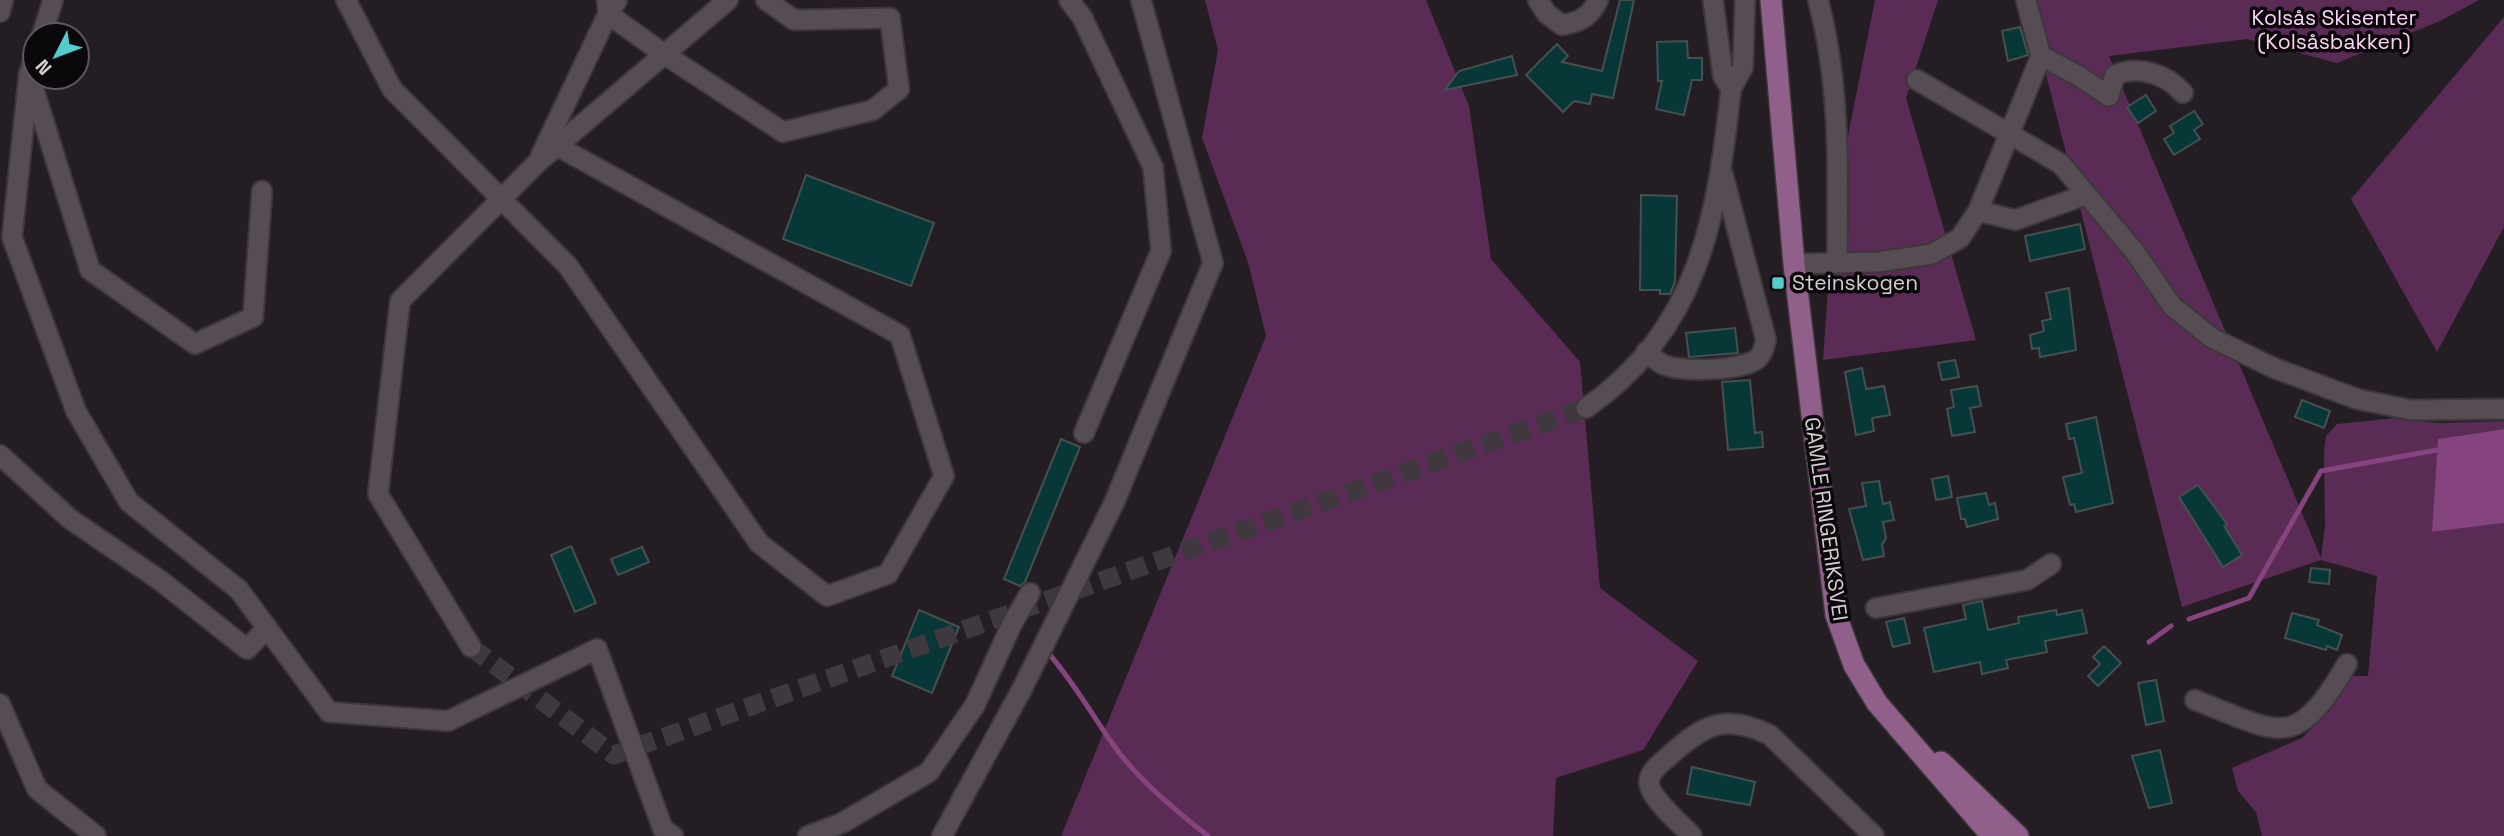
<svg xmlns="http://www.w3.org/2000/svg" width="2504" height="836" font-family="'Space Grotesk',sans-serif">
	<rect width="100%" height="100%" fill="#241d23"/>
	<g fill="#5a2c55">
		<path d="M1205,0H1426L1469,106L1491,259L1580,362L1600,588L1698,661L1643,750L1556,778L1553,836H1061L1266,336L1248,262L1202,138L1218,50Z"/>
		<path d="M1875,0H1938L1906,98L1976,340L1823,360L1834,206Z"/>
		<path d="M2027,0H2479L2440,21L2337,63L2247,39L2109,56L2321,558L2325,526L2324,452L2326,436L2337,424L2395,418L2437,423L2504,421V429L2438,439L2433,532L2504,523V836H2262L2256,812L2238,791L2232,768L2302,738L2329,711L2346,676H2368L2377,576L2321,560L2182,607Z"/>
		<path d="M2504,17V227L2437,352L2351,199Z"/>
	</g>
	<path fill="#86447f" d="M2504,429V523L2432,532L2438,439Z"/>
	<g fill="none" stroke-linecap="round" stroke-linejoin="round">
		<g stroke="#86447f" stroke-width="5">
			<path d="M2189,619L2249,598L2321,471L2437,450"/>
			<path d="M2149,642L2171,626"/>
			<path d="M1050,655C1074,683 1091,713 1112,743C1137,779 1174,809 1208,836"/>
		</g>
	</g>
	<g fill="#083737" stroke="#445150" stroke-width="2">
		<path d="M1620,0H1634L1613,98L1592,94L1590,104L1574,101L1563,112L1526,75L1557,44L1568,56L1562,62L1602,71Z"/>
		<path d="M2020,27L2028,55L2008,61L2002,31Z"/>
		<path d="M1687,41L1688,58H1702V80H1692L1684,115L1656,109L1662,81H1658L1657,42Z"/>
		<path d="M1512,56L1517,75L1445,90L1459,71Z"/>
		<path d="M2146,95L2156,111L2138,123L2127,107Z"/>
		<path d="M2194,111L2203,124L2194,130L2200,139L2174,155L2164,139L2174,133L2170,126Z"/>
		<path d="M806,175L934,223L911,286L783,239Z"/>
		<path d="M1641,195L1677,196L1675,282L1670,294H1660V290H1640Z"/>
		<path d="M2080,224L2085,249L2030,261L2025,236Z"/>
		<path d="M2069,288L2076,350L2040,357L2039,348L2032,349L2030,335L2044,331L2042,321L2051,319L2046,293Z"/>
		<path d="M1735,328L1738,353L1689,357L1686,333Z"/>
		<path d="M1955,360L1959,377L1942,380L1938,363Z"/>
		<path d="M1862,368L1866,389L1884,386L1890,415L1872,418L1874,431L1856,435L1845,372Z"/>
		<path d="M1750,380L1755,433L1762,432L1763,447L1728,450L1722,382Z"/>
		<path d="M1977,386L1981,406L1970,408L1975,432L1952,436L1947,409L1954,407L1951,390Z"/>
		<path d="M2302,400L2330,411L2324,428L2295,417Z"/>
		<path d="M2096,417L2113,503L2076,512L2074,504L2070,505L2063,477L2082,473L2074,438L2069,439L2066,424Z"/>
		<path d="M1061,439L1080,447L1025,582L1020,586L1004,579Z"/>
		<path d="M1948,476L1952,497L1936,500L1932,479Z"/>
		<path d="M1879,481L1883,504L1890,502L1894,520L1883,522L1886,538L1882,545L1884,556L1863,560L1849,509L1866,506L1862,483Z"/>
		<path d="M2198,485L2227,524L2224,526L2242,555L2223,567L2179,497Z"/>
		<path d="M1986,493L1989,505L1995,503L1998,519L1967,527L1965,519H1961L1957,498Z"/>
		<path d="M571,546L596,603L575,612L551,555Z"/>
		<path d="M642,547L649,562L618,575L611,559Z"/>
		<path d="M2311,568L2330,570L2329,584L2309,582Z"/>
		<path d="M1982,601L1988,630L2019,623L2018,617L2056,610L2057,615L2082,610L2087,633L2045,641L2047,652L2006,660L2008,668L1982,674L1980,662L1934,672L1924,628L1966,619L1963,605Z"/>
		<path d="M919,610L959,627L932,693L892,676Z"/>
		<path d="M2292,613L2319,620L2317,625L2342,635L2337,650L2327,646L2326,650L2285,638Z"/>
		<path d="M1904,618L1910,643L1893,647L1886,622Z"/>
		<path d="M2104,646L2121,663L2098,686L2088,676L2100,664L2093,657Z"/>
		<path d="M2156,680L2164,721L2146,725L2138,683Z"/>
		<path d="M2160,750L2172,803L2149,808L2132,756Z"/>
		<path d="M1692,767L1755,782L1750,805L1687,794Z"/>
	</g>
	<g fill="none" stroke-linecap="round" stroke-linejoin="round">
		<path stroke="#3f383e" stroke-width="19" stroke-dasharray="19 10" stroke-linecap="butt" d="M471,647L614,755L1586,408"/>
		<defs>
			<g id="minor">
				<path d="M346,0L392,89L568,266L759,543L827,596L888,574L944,476L900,335L557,146"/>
				<path d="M617,0L608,14L664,54L783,132L873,110L899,89L890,18L794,20L766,0"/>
				<path d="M1069,0L1082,17L1153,167L1161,251L1084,433"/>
				<path d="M1538,0L1547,14L1562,25C1580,22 1590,17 1598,0"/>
				<path d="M1713,0L1723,76L1731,89L1743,67L1745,0"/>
				<path d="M1818,0C1841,86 1838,175 1837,263"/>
				<path d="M0,12L3,0"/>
				<path d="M42,35L53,0"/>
				<path d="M35,55L29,74L90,270L195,344L253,317L262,191"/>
				<path d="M2041,56L2077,75L2109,96L2115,75C2139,65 2166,74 2183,93"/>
				<path d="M29,74L12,237L76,411L129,502L239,590L329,712L448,721L597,649L663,829L673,836"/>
				<path d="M1917,80L2061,164L2135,252L2172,306L2212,338L2274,368L2357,399L2411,410L2504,409"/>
				<path d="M541,155L608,14L607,1"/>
				<path d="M1978,211L2015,220L2085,195"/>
				<path d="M1794,264L1878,262L1932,254L1960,238L1978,211L2041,56L2026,0"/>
				<path d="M1646,352C1651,356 1658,362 1664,365C1682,372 1742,371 1757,359C1763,354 1764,347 1766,340L1723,175"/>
				<path d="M1586,408C1700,329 1717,216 1731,89"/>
				<path d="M0,455L70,519L161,581L247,649L267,628"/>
				<path d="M1876,608L2027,580L2051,564"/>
				<path d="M471,647L378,494L400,301L538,162L728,0"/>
				<path d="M2195,700C2280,733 2295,753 2347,664"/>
				<path d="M0,704L37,789L96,836"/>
				<path d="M808,836L842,823L929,772L975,705L1012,624L1030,593"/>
				<path d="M942,836L1022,689L1114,503L1213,263L1141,0"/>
				<path d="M1692,836C1681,824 1648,797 1649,781C1650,771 1662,762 1669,756C1704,724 1726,713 1770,735L1874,836"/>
			</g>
			<g id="major">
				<path d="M1771,0L1794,264L1836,615L1854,665L1877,703L1992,836"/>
				<path d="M1941,762L2018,836"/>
			</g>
		</defs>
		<use href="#minor" stroke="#3d373c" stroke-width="23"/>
		<use href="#major" stroke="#3d373c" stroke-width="24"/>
		<use href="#minor" stroke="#564d54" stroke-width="19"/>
		<use href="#major" stroke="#90608a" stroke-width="21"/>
	</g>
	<rect fill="#52cdcc" stroke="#0b080b" stroke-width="2.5" x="1771" y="276" width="14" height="14" rx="3.5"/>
	<g text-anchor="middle" stroke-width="7" stroke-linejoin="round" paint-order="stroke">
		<g font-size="21" fill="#fcd5f6" stroke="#0b080b">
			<text x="2334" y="25">Kolsås Skisenter<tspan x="2334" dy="24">(Kolsåsbakken)</tspan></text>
		</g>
		<g font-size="21" fill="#d5d0d4" stroke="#0b080b" text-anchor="start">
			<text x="1792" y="290">Steinskogen</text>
		</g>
		<g font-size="21" fill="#d5d0d4" stroke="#0b080b">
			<text transform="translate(1826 519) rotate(82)" y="7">GAMLE RINGERIKSVEI</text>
		</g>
	</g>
	<g transform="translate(56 56) rotate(228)"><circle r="33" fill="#0b080b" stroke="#5c585b" stroke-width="2"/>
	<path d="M0-5L12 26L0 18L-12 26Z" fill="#52cdcc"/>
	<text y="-10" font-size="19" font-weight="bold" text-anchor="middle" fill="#d5d0d4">N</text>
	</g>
</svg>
